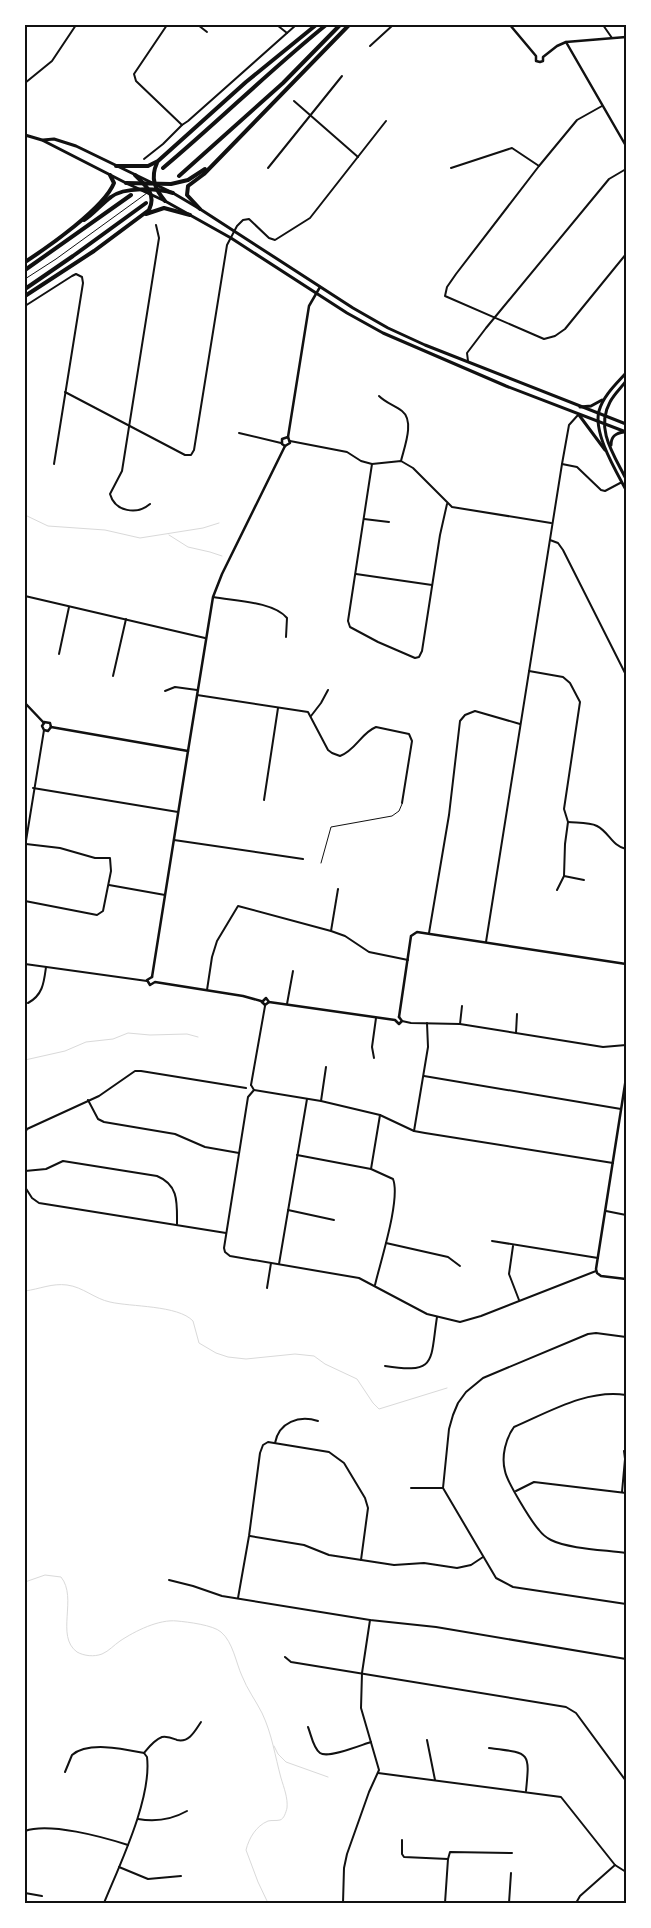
<svg xmlns="http://www.w3.org/2000/svg" width="651" height="1928" font-family="'DM Sans',sans-serif">
	<rect width="100%" height="100%" fill="#fff"/>
	<g fill="none" stroke-linecap="round" stroke-linejoin="round">
		<g stroke="#d9d9d9" stroke-width="1">
			<path d="M25,515L48,526L105,530L140,538L203,528L219,523"/>
			<path d="M169,535L188,547L210,552L222,556"/>
			<path d="M25,1060L65,1051L86,1042L113,1039L128,1033L150,1035L187,1034L198,1037"/>
			<path d="M25,1291C40,1289 52,1283 67,1285C83,1287 95,1299 110,1302C131,1307 178,1305 193,1321L199,1343L216,1353L228,1357L246,1359L295,1354L314,1356L325,1364L357,1379L373,1403L379,1409L447,1388"/>
			<path d="M25,1582L45,1575L61,1577C78,1598 55,1636 77,1652C84,1656 94,1657 102,1654C109,1651 114,1645 120,1641C135,1631 159,1619 177,1621C188,1622 213,1625 221,1632C233,1642 236,1663 242,1676C247,1689 256,1701 262,1713C272,1734 275,1756 281,1778C284,1788 288,1798 287,1808C286,1812 284,1819 280,1820C276,1821 272,1820 268,1821C256,1826 249,1838 246,1850L258,1882L268,1903"/>
			<path d="M274,1746L278,1754L286,1762L328,1777"/>
		</g>
		<g stroke="#111" stroke-width="1">
			<path d="M25,279L56,259L147,193"/>
			<path d="M321,863L331,827L392,816L399,811L402,804"/>
		</g>
		<g stroke="#111" stroke-width="2">
			<path d="M167,25L134,74L136,81L182,125L188,121L296,25"/>
			<path d="M198,25L207,32"/>
			<path d="M277,25L287,33"/>
			<path d="M603,25L612,38"/>
			<path d="M370,46L393,25"/>
			<path d="M25,83L52,61L76,25"/>
			<path d="M294,101L358,157"/>
			<path d="M602,106L577,120L539,166L456,274L447,287L445,296L544,339L555,336L565,329L626,254"/>
			<path d="M144,159L163,144L182,125"/>
			<path d="M268,168L342,76"/>
			<path d="M451,168L512,148L539,166"/>
			<path d="M25,306L72,276L76,274L82,277L83,283L54,464"/>
			<path d="M468,361L467,353L486,328L609,179L626,169"/>
			<path d="M65,392L185,455H191L194,450L227,245L237,226L243,220L249,219L269,238L275,240L310,218L386,121"/>
			<path d="M379,396C386,403 394,405 402,411C415,421 404,448 401,461"/>
			<path d="M239,433L281,443"/>
			<path d="M290,441L347,452L361,461L372,464L401,461L413,468L452,507L551,523"/>
			<path d="M372,464L348,621L350,627L378,642L415,658L419,657L422,651L440,535L447,504"/>
			<path d="M562,464L577,467L601,490L605,491L622,482"/>
			<path d="M150,504C137,515 115,512 110,494L122,471L159,238L156,225"/>
			<path d="M364,519L389,522"/>
			<path d="M550,540L558,543L563,550L626,675"/>
			<path d="M356,574L432,585"/>
			<path d="M25,596L205,638"/>
			<path d="M213,597C233,601 273,601 287,618L286,637"/>
			<path d="M59,654L69,607"/>
			<path d="M529,671L563,677L570,683L580,702L564,809L568,822L565,844L564,876L557,890"/>
			<path d="M113,676L126,619"/>
			<path d="M165,691L175,687L197,690"/>
			<path d="M197,695L308,712L328,750L332,753L340,756C356,750 361,733 376,727L409,734L412,741L402,803"/>
			<path d="M311,716L321,703L328,690"/>
			<path d="M33,788L178,812"/>
			<path d="M264,800L278,708"/>
			<path d="M568,822C577,823 589,822 597,826C609,832 612,846 626,849"/>
			<path d="M174,840L303,859"/>
			<path d="M25,847L44,730"/>
			<path d="M564,876L584,880"/>
			<path d="M109,885L165,895"/>
			<path d="M25,901L97,915L103,911L111,871L110,858H95L60,848L26,844"/>
			<path d="M331,931L338,889"/>
			<path d="M429,933L449,815L460,721L465,715L475,711L520,724"/>
			<path d="M486,942L562,464L569,425L578,415"/>
			<path d="M25,964L147,981"/>
			<path d="M207,990L212,957L217,941L238,906L331,931L345,936L369,952L408,960"/>
			<path d="M28,1003C43,995 44,982 46,967"/>
			<path d="M287,1004L293,971"/>
			<path d="M402,1021L411,1023L460,1024L603,1047L626,1045"/>
			<path d="M460,1024L462,1006"/>
			<path d="M516,1033L517,1014"/>
			<path d="M374,1058L372,1047L376,1018"/>
			<path d="M424,1076L621,1109"/>
			<path d="M251,1085L254,1090L248,1097L224,1248L225,1252L230,1256L359,1278L427,1314L460,1322L481,1316L596,1271"/>
			<path d="M251,1085L265,1006"/>
			<path d="M254,1090L321,1101L380,1115L414,1131L425,1133L613,1163"/>
			<path d="M88,1100L98,1119L104,1122L175,1134L205,1147L239,1153"/>
			<path d="M321,1101L326,1067"/>
			<path d="M414,1131L428,1047L427,1023"/>
			<path d="M25,1133L27,1129L99,1096L135,1071H141L246,1088"/>
			<path d="M297,1155L371,1169L393,1179C401,1199 380,1263 375,1285"/>
			<path d="M371,1169L380,1115"/>
			<path d="M25,1171L46,1169L63,1161L157,1176C179,1185 177,1203 177,1224"/>
			<path d="M25,1187L32,1198L39,1203L226,1233"/>
			<path d="M288,1210L334,1220"/>
			<path d="M606,1211L626,1215"/>
			<path d="M492,1241L598,1258"/>
			<path d="M386,1243L448,1257L460,1266"/>
			<path d="M513,1246L509,1274L519,1300"/>
			<path d="M279,1264L307,1099"/>
			<path d="M267,1288L271,1263"/>
			<path d="M626,1337L596,1333L588,1334L483,1378L466,1392L458,1403L453,1415L449,1429L443,1488L496,1578L513,1587L626,1604"/>
			<path d="M385,1366C437,1374 430,1362 437,1317"/>
			<path d="M626,1395C587,1389 549,1412 514,1427C506,1438 501,1456 505,1471C507,1482 531,1521 539,1530C542,1534 547,1538 551,1540C569,1549 605,1550 626,1553"/>
			<path d="M275,1443C279,1422 299,1415 318,1421"/>
			<path d="M411,1488H443"/>
			<path d="M516,1491L534,1482L626,1493"/>
			<path d="M622,1492L625,1459L624,1451"/>
			<path d="M250,1536L304,1545L329,1555L394,1565L424,1563L457,1568L471,1565L483,1557"/>
			<path d="M169,1580L193,1586L222,1596L370,1620L436,1627L626,1659"/>
			<path d="M238,1598L249,1536L260,1453L263,1445L268,1442L329,1452L344,1463L365,1498L368,1508L361,1560"/>
			<path d="M285,1657L291,1662L566,1707L576,1713L626,1781"/>
			<path d="M308,1727C311,1734 313,1748 320,1753C328,1759 361,1745 371,1742"/>
			<path d="M427,1740L435,1780"/>
			<path d="M489,1748C530,1753 530,1751 526,1791"/>
			<path d="M144,1753C149,1747 154,1740 162,1737C168,1736 172,1738 177,1740C189,1743 195,1731 201,1722"/>
			<path d="M65,1772L72,1755C88,1741 124,1749 144,1753L147,1757C152,1798 120,1864 104,1903"/>
			<path d="M378,1773L561,1797L615,1865L626,1872"/>
			<path d="M138,1819C155,1822 171,1820 187,1811"/>
			<path d="M25,1831C49,1822 103,1837 128,1845"/>
			<path d="M402,1840V1854L404,1857L448,1859"/>
			<path d="M119,1867L148,1879L181,1876"/>
			<path d="M25,1893L42,1896"/>
			<path d="M343,1903L344,1868L347,1854L369,1792L379,1770L361,1708L362,1673L370,1620"/>
			<path d="M445,1903L448,1859L450,1852L512,1853"/>
			<path d="M509,1903L511,1873"/>
			<path d="M576,1903L580,1896L615,1865"/>
		</g>
		<g stroke="#111" stroke-width="2.5">
			<path d="M510,25L536,56V61L540,62L543,61V57L557,46L566,42L626,37"/>
			<path d="M566,42L626,146"/>
			<path d="M152,977L188,751"/>
			<path d="M152,977L147,980L150,985L155,982L243,996L261,1001"/>
			<path d="M262,1002L266,998L269,1002L395,1020L399,1024L402,1021L399,1017"/>
			<path d="M262,1002L265,1005L269,1002"/>
			<path d="M399,1017L411,936L417,932L626,964"/>
			<path d="M626,1078L596,1269L597,1273L601,1276L626,1279"/>
		</g>
		<g stroke="#111" stroke-width="2.5">
			<path d="M285,446L290,443L288,437L309,306L320,287"/>
			<path d="M285,446L282,444V439L288,437"/>
			<path d="M25,703L44,723"/>
			<path d="M44,722L50,723L51,727"/>
			<path d="M44,723L42,726L44,730L48,731L51,727"/>
			<path d="M51,727L188,751L213,597L222,574L285,446"/>
		</g>
		<g stroke="#111" stroke-width="3">
			<path d="M25,135L42,140L126,183L165,201L231,238L347,313L383,333L506,386L626,432"/>
			<path d="M43,140L54,139L76,146L173,193L200,209L353,308L388,328L425,345L626,424"/>
			<path d="M626,373C616,384 603,396 599,411C593,433 616,471 626,490"/>
			<path d="M626,381C621,388 614,394 610,402C595,429 614,455 626,479"/>
			<path d="M580,407L591,406L602,400"/>
			<path d="M579,415L605,450"/>
			<path d="M611,445C611,436 616,433 624,432"/>
		</g>
		<g stroke="#111" stroke-width="4">
			<path d="M157,163C150,178 155,189 165,201"/>
			<path d="M116,166H148L158,161L246,82L316,25"/>
			<path d="M163,168C218,122 270,70 326,25"/>
			<path d="M179,176L283,83L340,25"/>
			<path d="M126,183L171,184L188,180L205,169"/>
			<path d="M200,209L187,195L188,186L204,174L349,25"/>
			<path d="M146,214L164,208L190,215"/>
			<path d="M84,220C94,214 101,204 111,197C124,187 157,188 173,193"/>
			<path d="M25,262C48,247 104,208 114,183L110,175"/>
			<path d="M25,270L131,195"/>
			<path d="M25,289L73,256L146,203"/>
			<path d="M25,296L94,251L149,210C157,194 145,185 135,175"/>
		</g>
	</g>
	<rect width="651" height="1928" fill="none" stroke="#ffffff" stroke-width="52"/>
	<rect x="26" y="26" width="599" height="1876" fill="none" stroke="#111" stroke-width="2"/>
</svg>
